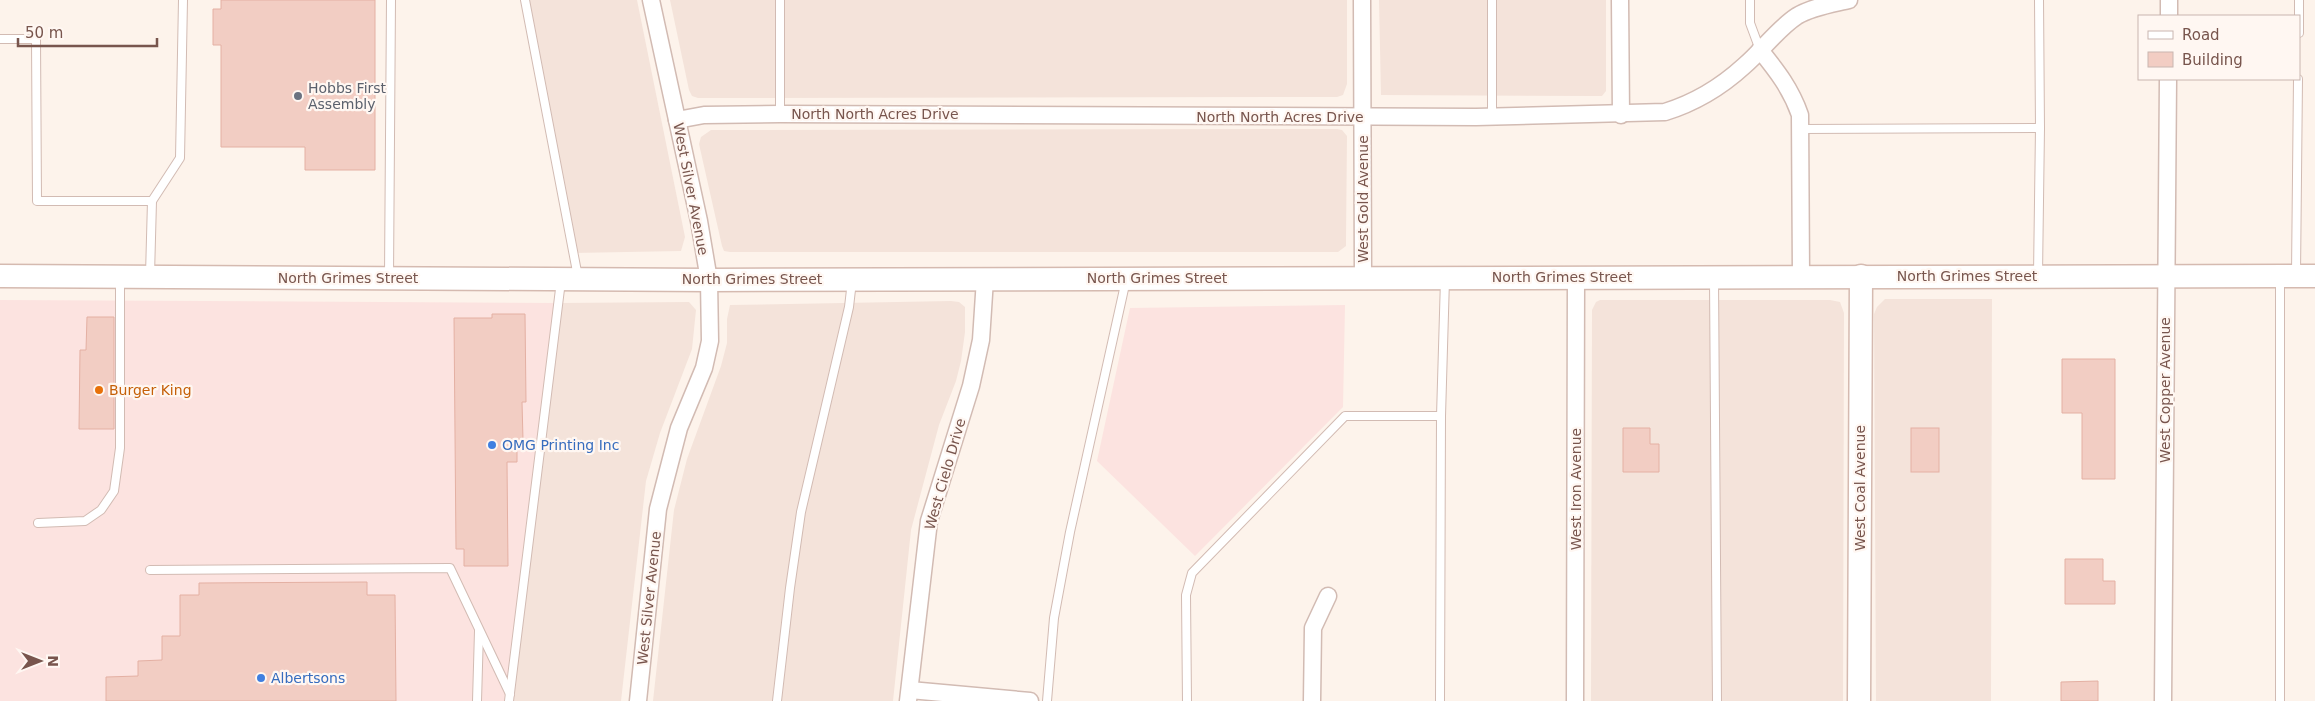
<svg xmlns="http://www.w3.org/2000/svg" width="2315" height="701" font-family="'DejaVu Sans',sans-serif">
	<rect width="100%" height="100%" fill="#fdf3eb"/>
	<g fill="#f4e3da">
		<path d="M525,0H637L685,237L681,251L573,253Z"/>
		<path d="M670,0H1347V84L1343,95L1337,97L698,98L692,96L689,90Z"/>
		<path d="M1379,0H1606V91L1602,96H1594L1381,95Z"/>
		<path d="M1337,129L1342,130L1347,136L1346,239V246L1338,252H730L724,251L722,246L699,144L701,137L711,130Z"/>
		<path d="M1885,299H1992L1991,701H1876L1874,314L1877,307Z"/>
		<path d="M1600,300H1830L1840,302L1844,313L1843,701H1591L1592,310L1596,302Z"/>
		<path d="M951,301L959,302L965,307V332L961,361L956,381L939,425L911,530L893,701H653L674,510L687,459L721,366L727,343V319L730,305Z"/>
		<path d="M689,302L696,310L692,349L660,433L646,481L621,701H509L559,303Z"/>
	</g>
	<g fill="#fce3e0">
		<path d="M0,300L559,303L510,701H0Z"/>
		<path d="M1345,305L1343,407L1195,556L1097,461L1130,308Z"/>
	</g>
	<g fill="#f2cdc3" stroke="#e4b0a3">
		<path d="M221,0H375V170H305V147H221V45H213V9H221Z"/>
		<path d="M492,314H525L526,402H522L523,440H517V462H507L508,566H464V549H456L454,318H492Z"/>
		<path d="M87,317H114V429H79L80,350H86Z"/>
		<path d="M2062,359H2115V479H2082V413H2062Z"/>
		<path d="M1623,428H1650V444H1659V472H1623Z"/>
		<rect x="1911" y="428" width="28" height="44"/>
		<path d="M2065,559H2103V581H2115V604H2065Z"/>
		<path d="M367,582V595H395L396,701H106V677L138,676V661L162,660V636H180V595H199V583Z"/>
		<path d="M2098,681V701H2061V682Z"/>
	</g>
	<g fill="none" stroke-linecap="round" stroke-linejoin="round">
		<defs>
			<g id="lane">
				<path d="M525,0L578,277"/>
				<path d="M780,0V114"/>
				<path d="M1750,0V23L1760,50"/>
				<path d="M2299,33V0"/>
				<path d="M0,39H36L37,201H152L150,275"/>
				<path d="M1492,117V0"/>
				<path d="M1801,129L2040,128"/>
				<path d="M152,201L180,158L183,0"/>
				<path d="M2296,274L2298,79"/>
				<path d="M2038,275L2040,128L2039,0"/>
				<path d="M389,276L391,0"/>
				<path d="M2280,278V701"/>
				<path d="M1714,279L1717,701"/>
				<path d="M38,523L85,521L101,510L114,491L120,448V278"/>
				<path d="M150,570L450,568L510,694"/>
				<path d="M477,701L479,631"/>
				<path d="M509,701L561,281"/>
				<path d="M777,701L790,588L801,512L849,307L852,281"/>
				<path d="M1047,701L1054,618L1070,532L1126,280"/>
				<path d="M1187,701L1186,595L1192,573L1345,416H1441"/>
				<path d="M1440,701L1441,416L1445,279"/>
			</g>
			<g id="street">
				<path d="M1362,0L1363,277"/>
				<path d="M1620,0L1621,115"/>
				<path d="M2169,16V0"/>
				<path d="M1760,50C1777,71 1791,89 1800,115L1801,276"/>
				<path d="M677,120L704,115L780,114L1476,117L1665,112C1694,103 1721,87 1744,66C1762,51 1777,29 1797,16C1812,7 1832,4 1849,0"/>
				<path d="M910,690L1030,701"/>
				<path d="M638,701L658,509L679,428L704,368L710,341L709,280L699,221L651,0"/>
				<path d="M908,701L929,521L971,386L981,340L985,279"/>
				<path d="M1312,701L1313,628L1328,596"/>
				<path d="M1575,701L1576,277"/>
				<path d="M2163,701L2168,79"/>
			</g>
			<g id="secondary">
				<path d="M0,276L709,280L2315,276"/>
				<path d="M1859,701L1861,276"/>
			</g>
		</defs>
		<use href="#lane" stroke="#d2bbb3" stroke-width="10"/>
		<use href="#street" stroke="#d2bbb3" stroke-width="19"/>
		<use href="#secondary" stroke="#d5bab0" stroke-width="25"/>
		<use href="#lane" stroke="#fff" stroke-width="8"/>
		<use href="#street" stroke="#fff" stroke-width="16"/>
		<use href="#secondary" stroke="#fff" stroke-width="22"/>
	</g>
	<circle fill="#6b7280" stroke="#fff7f2" stroke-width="2" cx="298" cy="96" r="5"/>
	<circle fill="#e8710a" stroke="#fff7f2" stroke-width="2" cx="99" cy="390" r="5"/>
	<g fill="#3f7fe0" stroke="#fff7f2" stroke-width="2">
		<circle cx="492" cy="445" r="5"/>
		<circle cx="261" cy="678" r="5"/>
	</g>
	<g text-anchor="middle" stroke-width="4.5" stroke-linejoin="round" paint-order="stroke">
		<g font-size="14" fill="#5b616d" stroke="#fff7f2" text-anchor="start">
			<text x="308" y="93">Hobbs First<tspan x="308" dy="16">Assembly</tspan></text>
		</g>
		<g font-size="14" fill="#78554d" stroke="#fff7f2">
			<text x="875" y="119">North North Acres Drive</text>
			<text x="1280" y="122">North North Acres Drive</text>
			<text transform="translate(691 189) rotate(79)" y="5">West Silver Avenue</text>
			<text transform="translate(1363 199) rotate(-90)" y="5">West Gold Avenue</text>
			<text x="1967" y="281">North Grimes Street</text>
			<text x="1562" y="282">North Grimes Street</text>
			<text x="348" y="283">North Grimes Street</text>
			<text x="1157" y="283">North Grimes Street</text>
			<text x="752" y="284">North Grimes Street</text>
			<text transform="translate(2165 390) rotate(-90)" y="5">West Copper Avenue</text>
			<text transform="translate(945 474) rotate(-74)" y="5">West Cielo Drive</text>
			<text transform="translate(1860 488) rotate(-90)" y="5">West Coal Avenue</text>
			<text transform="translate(1576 489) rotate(-90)" y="5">West Iron Avenue</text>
			<text transform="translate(649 598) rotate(-84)" y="5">West Silver Avenue</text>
		</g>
		<g font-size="14" fill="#c56008" stroke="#fff7f2" text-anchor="start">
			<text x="109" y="395">Burger King</text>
		</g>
		<g font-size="14" fill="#366cbe" stroke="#fff7f2" text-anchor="start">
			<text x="502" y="450">OMG Printing Inc</text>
			<text x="271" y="683">Albertsons</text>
		</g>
	</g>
	<rect x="2138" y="15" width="162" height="65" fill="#fff7f2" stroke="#c9b6b0"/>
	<rect x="2148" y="31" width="25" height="8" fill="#ffffff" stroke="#c9b6b0"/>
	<text x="2182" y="40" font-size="15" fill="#78554d">Road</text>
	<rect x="2148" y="52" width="25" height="15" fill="#f2cdc3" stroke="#c9b6b0"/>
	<text x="2182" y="65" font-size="15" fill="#78554d">Building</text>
	<g transform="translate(40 661) rotate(90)" stroke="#fff7f2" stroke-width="4" paint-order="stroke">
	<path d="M0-4L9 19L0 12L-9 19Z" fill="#78554d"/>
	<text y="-8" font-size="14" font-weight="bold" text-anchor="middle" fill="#78554d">N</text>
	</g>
	<path d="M18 38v8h139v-8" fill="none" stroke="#78554d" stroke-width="2.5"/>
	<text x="25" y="38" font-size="15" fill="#78554d" stroke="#fff7f2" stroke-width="4" paint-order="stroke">50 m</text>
</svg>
